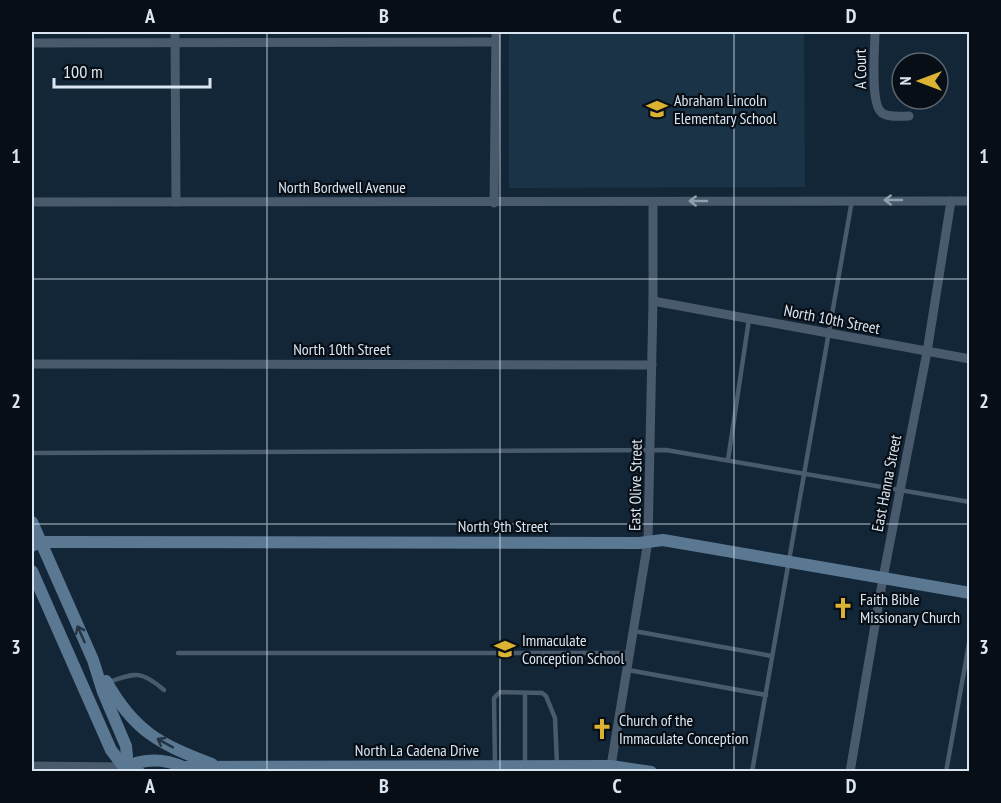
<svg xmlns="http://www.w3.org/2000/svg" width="1001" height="803" font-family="'PT Sans Narrow',sans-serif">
	<rect width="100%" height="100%" fill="#132637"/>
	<path fill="#1a3347" d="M509,32H804L805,187L509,188Z"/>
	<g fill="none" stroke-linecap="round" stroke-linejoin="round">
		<g stroke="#485a6b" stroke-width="4.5">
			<path d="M32,453L666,450L970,502"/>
			<path d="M728,460L749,319"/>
			<path d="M634,631L772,656"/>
			<path d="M178,653H630"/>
			<path d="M628,670L766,695"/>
			<path d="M109,682C136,672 142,671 164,690"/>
			<path d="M525,693V764"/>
			<path d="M495,765L494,698L500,692L542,693L546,696L555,718L557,764"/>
			<path d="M752,772L852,200"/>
			<path d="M946,772L970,638"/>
		</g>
		<g stroke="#485a6b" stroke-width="9">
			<path d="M175,32L176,202"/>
			<path d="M875,32C875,48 870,102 881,112C887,118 900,116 909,116"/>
			<path d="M32,43L496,42"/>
			<path d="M32,202L970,201"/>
			<path d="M494,203L496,32"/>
			<path d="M653,301L970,359"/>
			<path d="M32,364L652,365"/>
			<path d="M32,766L124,767L127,769"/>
			<path d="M611,766L648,541L653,301V202"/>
			<path d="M850,772L883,578L927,352L951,201"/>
		</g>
		<g stroke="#5b7893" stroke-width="12">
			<path d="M32,522L93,660L103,692L126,746L127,756L124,767"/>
			<path d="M32,546L40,542H53L639,543L663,540L970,593"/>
			<path d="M32,571L111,750L124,767L139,772"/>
			<path d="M106,681C134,731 159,744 212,764"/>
			<path d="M124,767C143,759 164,758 183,767L611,766L651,772"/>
		</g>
	</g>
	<defs><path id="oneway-shaft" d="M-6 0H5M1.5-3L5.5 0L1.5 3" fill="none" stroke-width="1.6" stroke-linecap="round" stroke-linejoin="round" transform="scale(1.5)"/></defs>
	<g stroke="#90a0ae">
		<use href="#oneway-shaft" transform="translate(893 200) rotate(-180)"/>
		<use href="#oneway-shaft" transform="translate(698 201) rotate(180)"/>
	</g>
	<g stroke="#243342">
		<use href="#oneway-shaft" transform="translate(81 634) rotate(-114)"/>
		<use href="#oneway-shaft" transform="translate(165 743) rotate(-151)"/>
	</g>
	<path fill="none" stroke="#d9e5f0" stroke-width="1.5" stroke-opacity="0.55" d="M267,32V772M500,32V772M734,32V772M32,279H970M32,524H970"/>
	<defs>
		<symbol id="school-bare" viewBox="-9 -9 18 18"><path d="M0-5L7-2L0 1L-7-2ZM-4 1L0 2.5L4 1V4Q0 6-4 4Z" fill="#dcb233" stroke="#070e16" stroke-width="2.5" paint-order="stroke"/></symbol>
		<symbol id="church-bare" viewBox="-9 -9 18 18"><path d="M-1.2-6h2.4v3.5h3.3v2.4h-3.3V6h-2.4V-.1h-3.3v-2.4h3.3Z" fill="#dcb233" stroke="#070e16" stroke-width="2.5" paint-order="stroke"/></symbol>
	</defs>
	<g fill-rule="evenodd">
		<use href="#school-bare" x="642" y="94" width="30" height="30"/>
		<use href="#church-bare" x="828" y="593" width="30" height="30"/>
		<use href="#school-bare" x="490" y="634" width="30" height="30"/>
		<use href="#church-bare" x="587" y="714" width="30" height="30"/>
	</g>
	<g text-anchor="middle" stroke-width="4.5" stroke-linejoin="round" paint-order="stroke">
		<g font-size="16" fill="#d9e5f0" stroke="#070e16">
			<text transform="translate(860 69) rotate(-91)" y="6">A Court</text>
			<text x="342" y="193">North Bordwell Avenue</text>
			<text transform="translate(832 319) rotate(11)" y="6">North 10th Street</text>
			<text x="342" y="355">North 10th Street</text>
			<text transform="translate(886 483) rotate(-79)" y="6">East Hanna Street</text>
			<text transform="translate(635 485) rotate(-89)" y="6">East Olive Street</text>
			<text x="503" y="532">North 9th Street</text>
			<text x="417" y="756">North La Cadena Drive</text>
		</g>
		<g font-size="16" fill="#d9e5f0" stroke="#070e16" text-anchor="start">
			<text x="674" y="106">Abraham Lincoln<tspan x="674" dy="18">Elementary School</tspan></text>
			<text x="860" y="605">Faith Bible<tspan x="860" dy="18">Missionary Church</tspan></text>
			<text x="522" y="646">Immaculate<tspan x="522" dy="18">Conception School</tspan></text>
			<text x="619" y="726">Church of the<tspan x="619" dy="18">Immaculate Conception</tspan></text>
		</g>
	</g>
	<rect width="1001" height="803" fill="none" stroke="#070e16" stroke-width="66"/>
	<g transform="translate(920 81) rotate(270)"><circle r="28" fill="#070e16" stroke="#5b646d" stroke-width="1.5"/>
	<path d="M0-4.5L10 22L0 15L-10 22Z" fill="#dcb233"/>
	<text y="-9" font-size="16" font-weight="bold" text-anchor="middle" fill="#d9e5f0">N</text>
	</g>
	<path d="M54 78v9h156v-9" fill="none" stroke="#d9e5f0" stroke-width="3"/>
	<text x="63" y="78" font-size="18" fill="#d9e5f0" stroke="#070e16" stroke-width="4.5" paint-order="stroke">100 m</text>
	<rect x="33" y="33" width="935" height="737" fill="none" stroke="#d9e5f0" stroke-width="2"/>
	<g font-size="20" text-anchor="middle" font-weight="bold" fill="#d9e5f0">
		<text x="150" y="23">A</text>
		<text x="384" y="23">B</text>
		<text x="617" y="23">C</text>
		<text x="851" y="23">D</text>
		<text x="16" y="163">1</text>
		<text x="984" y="163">1</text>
		<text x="16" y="408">2</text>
		<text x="984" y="408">2</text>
		<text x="16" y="654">3</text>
		<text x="984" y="654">3</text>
		<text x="150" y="793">A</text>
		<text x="384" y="793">B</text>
		<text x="617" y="793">C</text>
		<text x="851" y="793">D</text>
	</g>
</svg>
